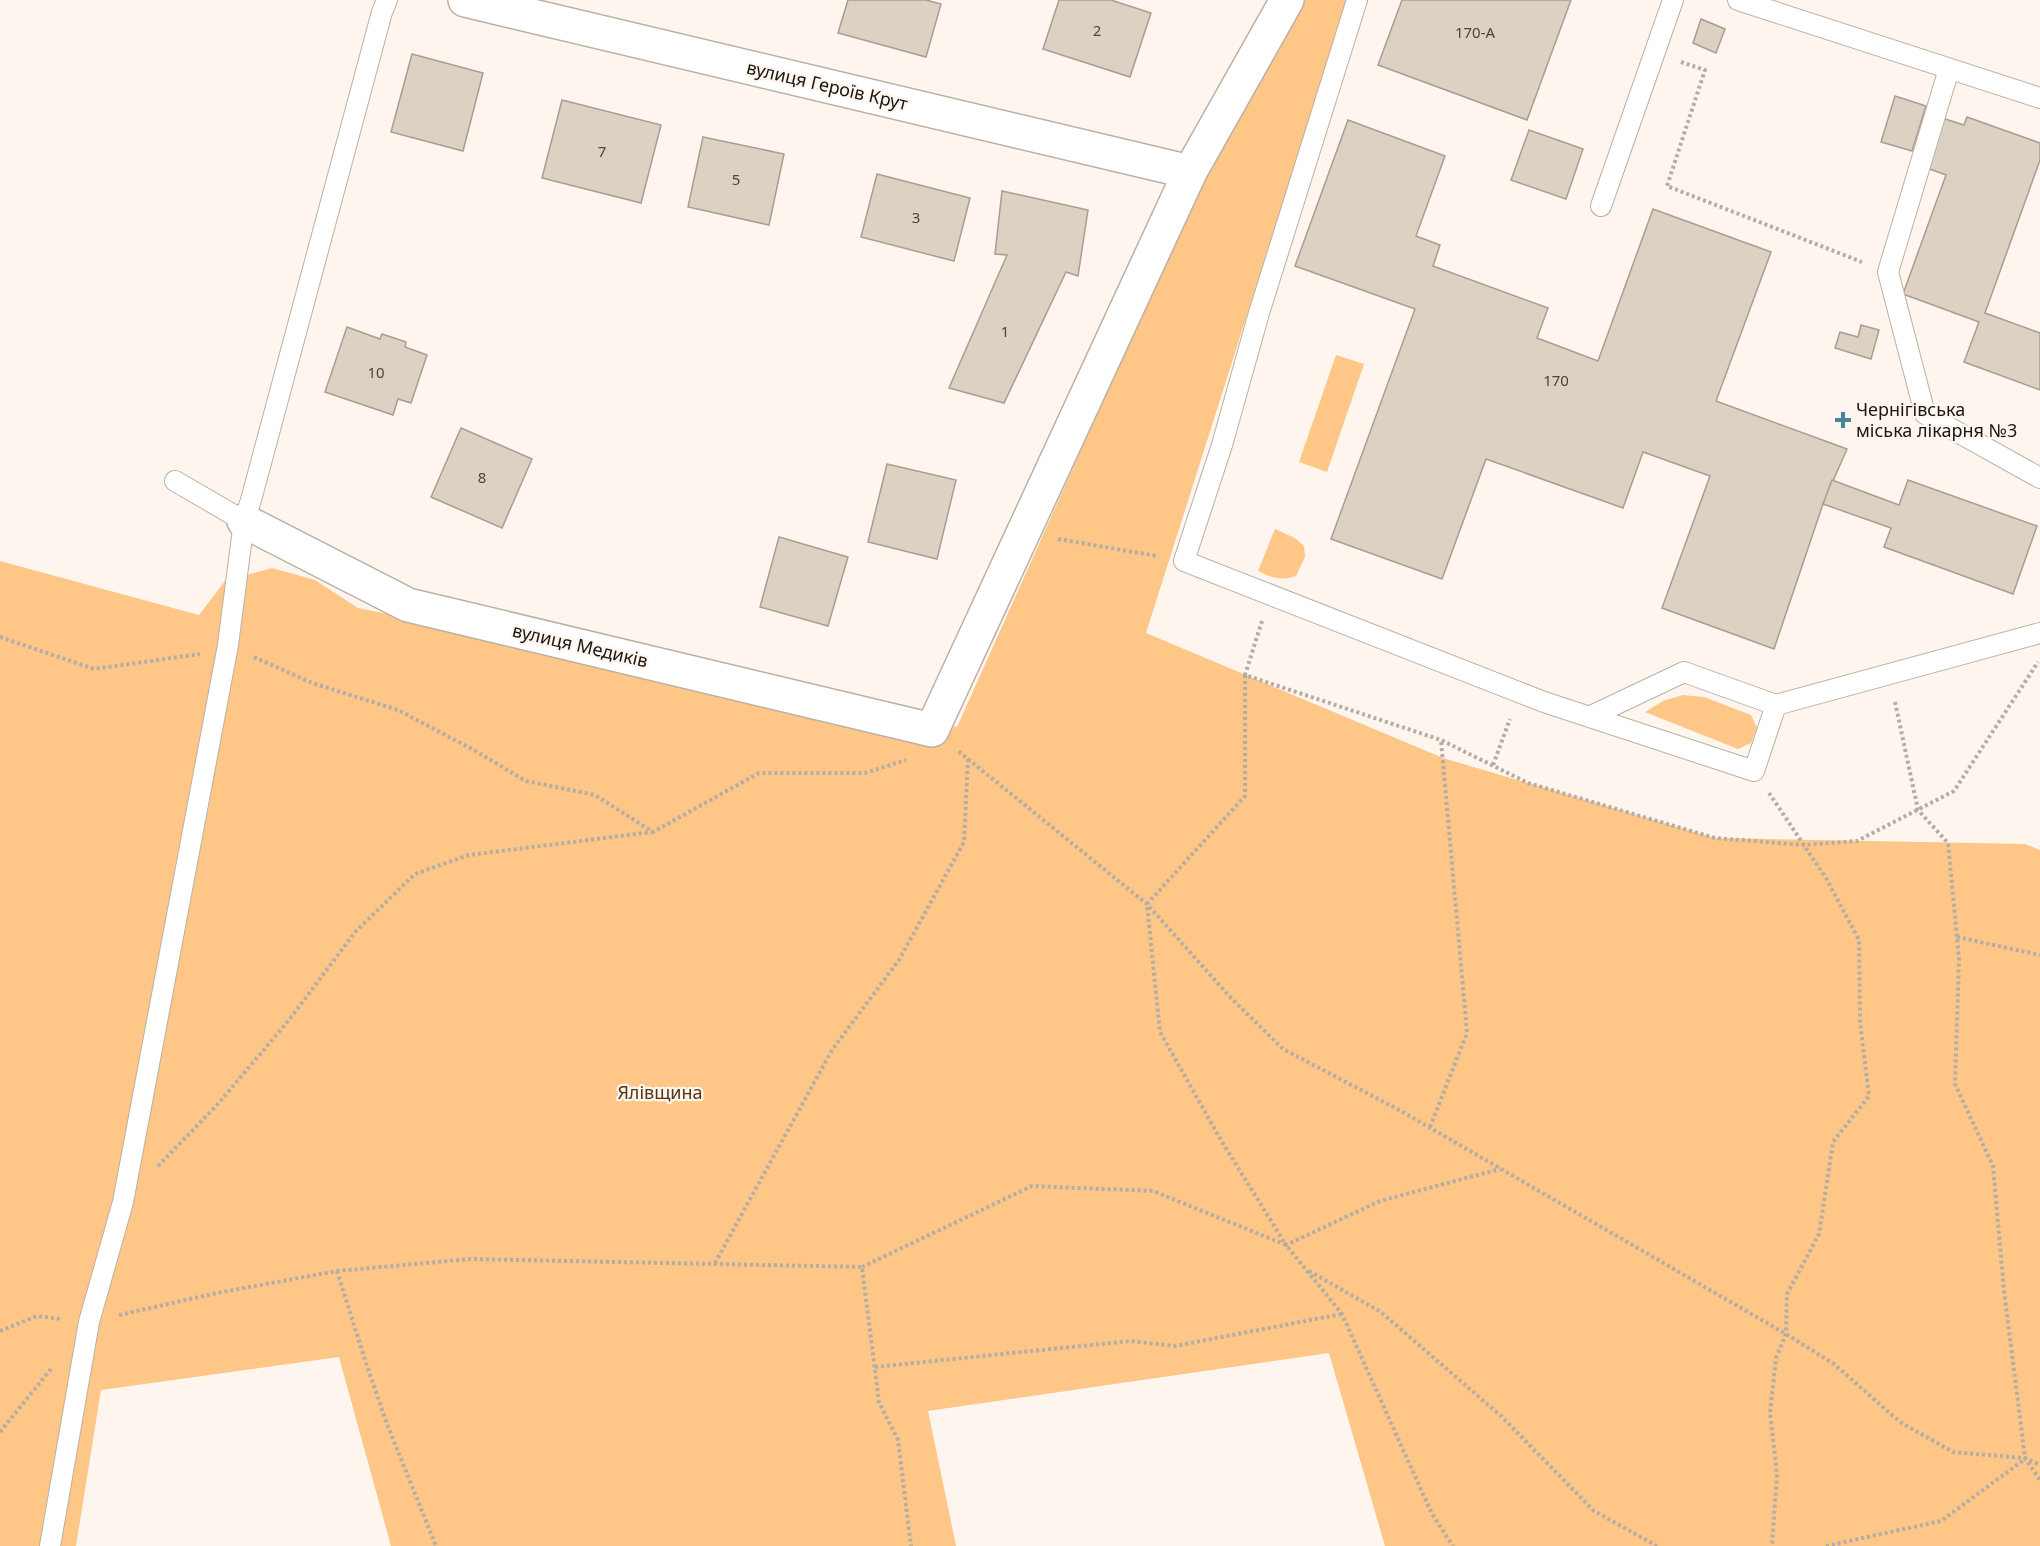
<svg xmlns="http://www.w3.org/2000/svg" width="2040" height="1546" font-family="'Noto Sans',sans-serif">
	<rect width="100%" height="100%" fill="#fef6ee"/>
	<g fill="#fec687">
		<path d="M1302,0H1347L1146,633L1443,758L1715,838L2025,844L2040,850V1546H1385L1329,1353L928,1411L956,1546H391L339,1357L101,1390L76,1546H0V561L199,615L225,581L272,568L315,580L358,608L957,727L1164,265L1256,77Z"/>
		<path d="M1336,355L1364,364L1327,472L1299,462Z"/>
		<path d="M1275,529L1295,538L1304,546L1305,557L1296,576C1281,581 1272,578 1258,571Z"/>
		<path d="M1683,695L1704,697L1751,715L1757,728L1751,743L1738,749L1645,712L1663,701Z"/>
	</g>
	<g fill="#ddd1c4" stroke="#a89d91" stroke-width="1.5">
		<path d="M848,0H926L941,4L926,57L838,33Z"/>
		<path d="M1059,0H1111L1151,13L1130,77L1043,49Z"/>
		<path d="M1402,0H1571L1527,120L1378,65Z"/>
		<path d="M1701,19L1725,29L1716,53L1693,43Z"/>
		<path d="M412,54L483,73L463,151L391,132Z"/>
		<path d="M1895,96L1926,106L1912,151L1881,142Z"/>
		<path d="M562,100L661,125L641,203L542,178Z"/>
		<path d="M1967,117L2040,143V160L1985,313L2040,333V390L1964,362L1979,322L1903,294L1946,175L1924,167L1942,118L1964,125Z"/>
		<path d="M1348,120L1445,156L1416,236L1440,245L1433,266L1548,308L1537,338L1598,361L1653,209L1771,252L1716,401L1847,449L1823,504L1774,649L1662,608L1710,476L1643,452L1623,508L1486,459L1442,579L1331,539L1415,309L1295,266Z"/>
		<path d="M1529,130L1583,149L1566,199L1511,180Z"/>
		<path d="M703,137L784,154L769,225L688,207Z"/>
		<path d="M877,174L970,198L954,261L861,237Z"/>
		<path d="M1002,191L1088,210L1078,276L1066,272L1004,403L949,388L1007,255L995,254Z"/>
		<path d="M1861,325L1879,330L1871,359L1835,348L1840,332L1858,337Z"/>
		<path d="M347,327L380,339L382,334L406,342L405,347L427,355L411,403L398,399L393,415L325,392Z"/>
		<path d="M461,428L532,459L502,528L431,497Z"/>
		<path d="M887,464L956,480L937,559L868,542Z"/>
		<path d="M1832,480L1899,505L1908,480L2037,526L2013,594L1884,547L1891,528L1823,504Z"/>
		<path d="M779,537L848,557L828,626L760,607Z"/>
	</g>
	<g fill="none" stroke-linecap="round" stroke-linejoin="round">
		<defs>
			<g id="lane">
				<path d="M1357,0L1259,313L1222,445L1184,561L1544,702L1754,771L1776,705L2040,633"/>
				<path d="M1738,0L2040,98"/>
				<path d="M1949,69L1888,272L1925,414L2040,478"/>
				<path d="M1601,206L1673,0"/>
				<path d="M175,481L244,521"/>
				<path d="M1591,716L1684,672L1776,705"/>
				<path d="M50,1546L89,1322L123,1202L228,645L244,521L251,500L382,12L387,0"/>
			</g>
			<g id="street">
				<path d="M465,0L1190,172"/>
				<path d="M244,521L408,605L932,730L1190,172L1287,0"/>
			</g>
		</defs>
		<use href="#lane" stroke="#bcb0a4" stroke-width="22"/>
		<use href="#street" stroke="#bcb0a4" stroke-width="36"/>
		<g stroke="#b4ada6" stroke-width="4" stroke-dasharray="3 3" stroke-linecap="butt">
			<path d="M1681,62L1705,70L1667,186L1862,262"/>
			<path d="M1058,539L1157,556"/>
			<path d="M1262,621L1245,675L1441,740L1528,783L1715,838L1804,845L1857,841L1954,791L2038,662"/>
			<path d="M0,637L94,669L200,654"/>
			<path d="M254,657L312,683L398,710L472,749L526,781L595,795L653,832L759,773H865L906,760"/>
			<path d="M1245,675V796L1147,904L1160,1032L1222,1142L1286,1245L1380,1201L1500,1169"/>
			<path d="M1895,702L1918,810L1948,843L1959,959L1955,1084L1993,1166L2004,1290L2025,1458L2040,1480"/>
			<path d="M968,759L1147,904L1231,998L1283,1049L1401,1111L1786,1334L1834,1364L1900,1422L1953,1452L2025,1458L2040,1465"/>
			<path d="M1493,765L1510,719"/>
			<path d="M1769,793L1826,878L1859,940L1860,1022L1869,1096L1833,1142L1819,1234L1787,1294L1786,1334L1776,1358L1770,1413L1777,1474L1772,1546"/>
			<path d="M1957,937L2040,955"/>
			<path d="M1430,1127L1467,1033L1441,740"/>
			<path d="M158,1166L217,1105L289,1020L356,931L415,874L469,855L652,832"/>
			<path d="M715,1263L832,1050L899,960L964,842L968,759L957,750"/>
			<path d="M862,1267L1032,1186L1153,1191L1286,1245L1342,1314L1432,1514L1453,1546"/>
			<path d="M337,1271L365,1360L387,1424L436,1546"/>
			<path d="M1309,1271L1381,1312L1501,1416L1594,1511L1657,1546"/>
			<path d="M119,1315L217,1293L337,1271L470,1259L862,1267L879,1402L898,1440L911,1546"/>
			<path d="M0,1331L37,1316L61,1319"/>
			<path d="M875,1367L1130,1341L1175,1346L1342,1314"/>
			<path d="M0,1432L51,1369"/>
			<path d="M1826,1546L1941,1521L2025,1459"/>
		</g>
		<use href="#lane" stroke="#fff" stroke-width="20"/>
		<use href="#street" stroke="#fff" stroke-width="33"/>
	</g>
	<path fill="#458699" stroke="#fef6ee" stroke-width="2" d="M1840 411h6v6h6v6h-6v6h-6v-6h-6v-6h6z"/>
	<g text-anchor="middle" stroke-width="4.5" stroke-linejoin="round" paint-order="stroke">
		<g font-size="15" fill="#4a443d">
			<text x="1097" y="36">2</text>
			<text x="1475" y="38">170-А</text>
			<text x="602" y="157">7</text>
			<text x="736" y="185">5</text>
			<text x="916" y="223">3</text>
			<text x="1005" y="337">1</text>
			<text x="376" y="378">10</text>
			<text x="1556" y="386">170</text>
			<text x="482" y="483">8</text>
		</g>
		<g font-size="18" fill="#191510" stroke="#fef6ee">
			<text transform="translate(827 86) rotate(13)" y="6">вулиця Героїв Крут</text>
			<text transform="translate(580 646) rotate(13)" y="6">вулиця Медиків</text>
		</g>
		<g font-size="18" fill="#191510" stroke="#fef6ee" text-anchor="start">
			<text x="1856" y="416">Чернігівська<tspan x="1856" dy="21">міська лікарня №3</tspan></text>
		</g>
		<g font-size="18" fill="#533713" stroke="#fef6ee">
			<text x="660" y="1099">Ялівщина</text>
		</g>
	</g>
</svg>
